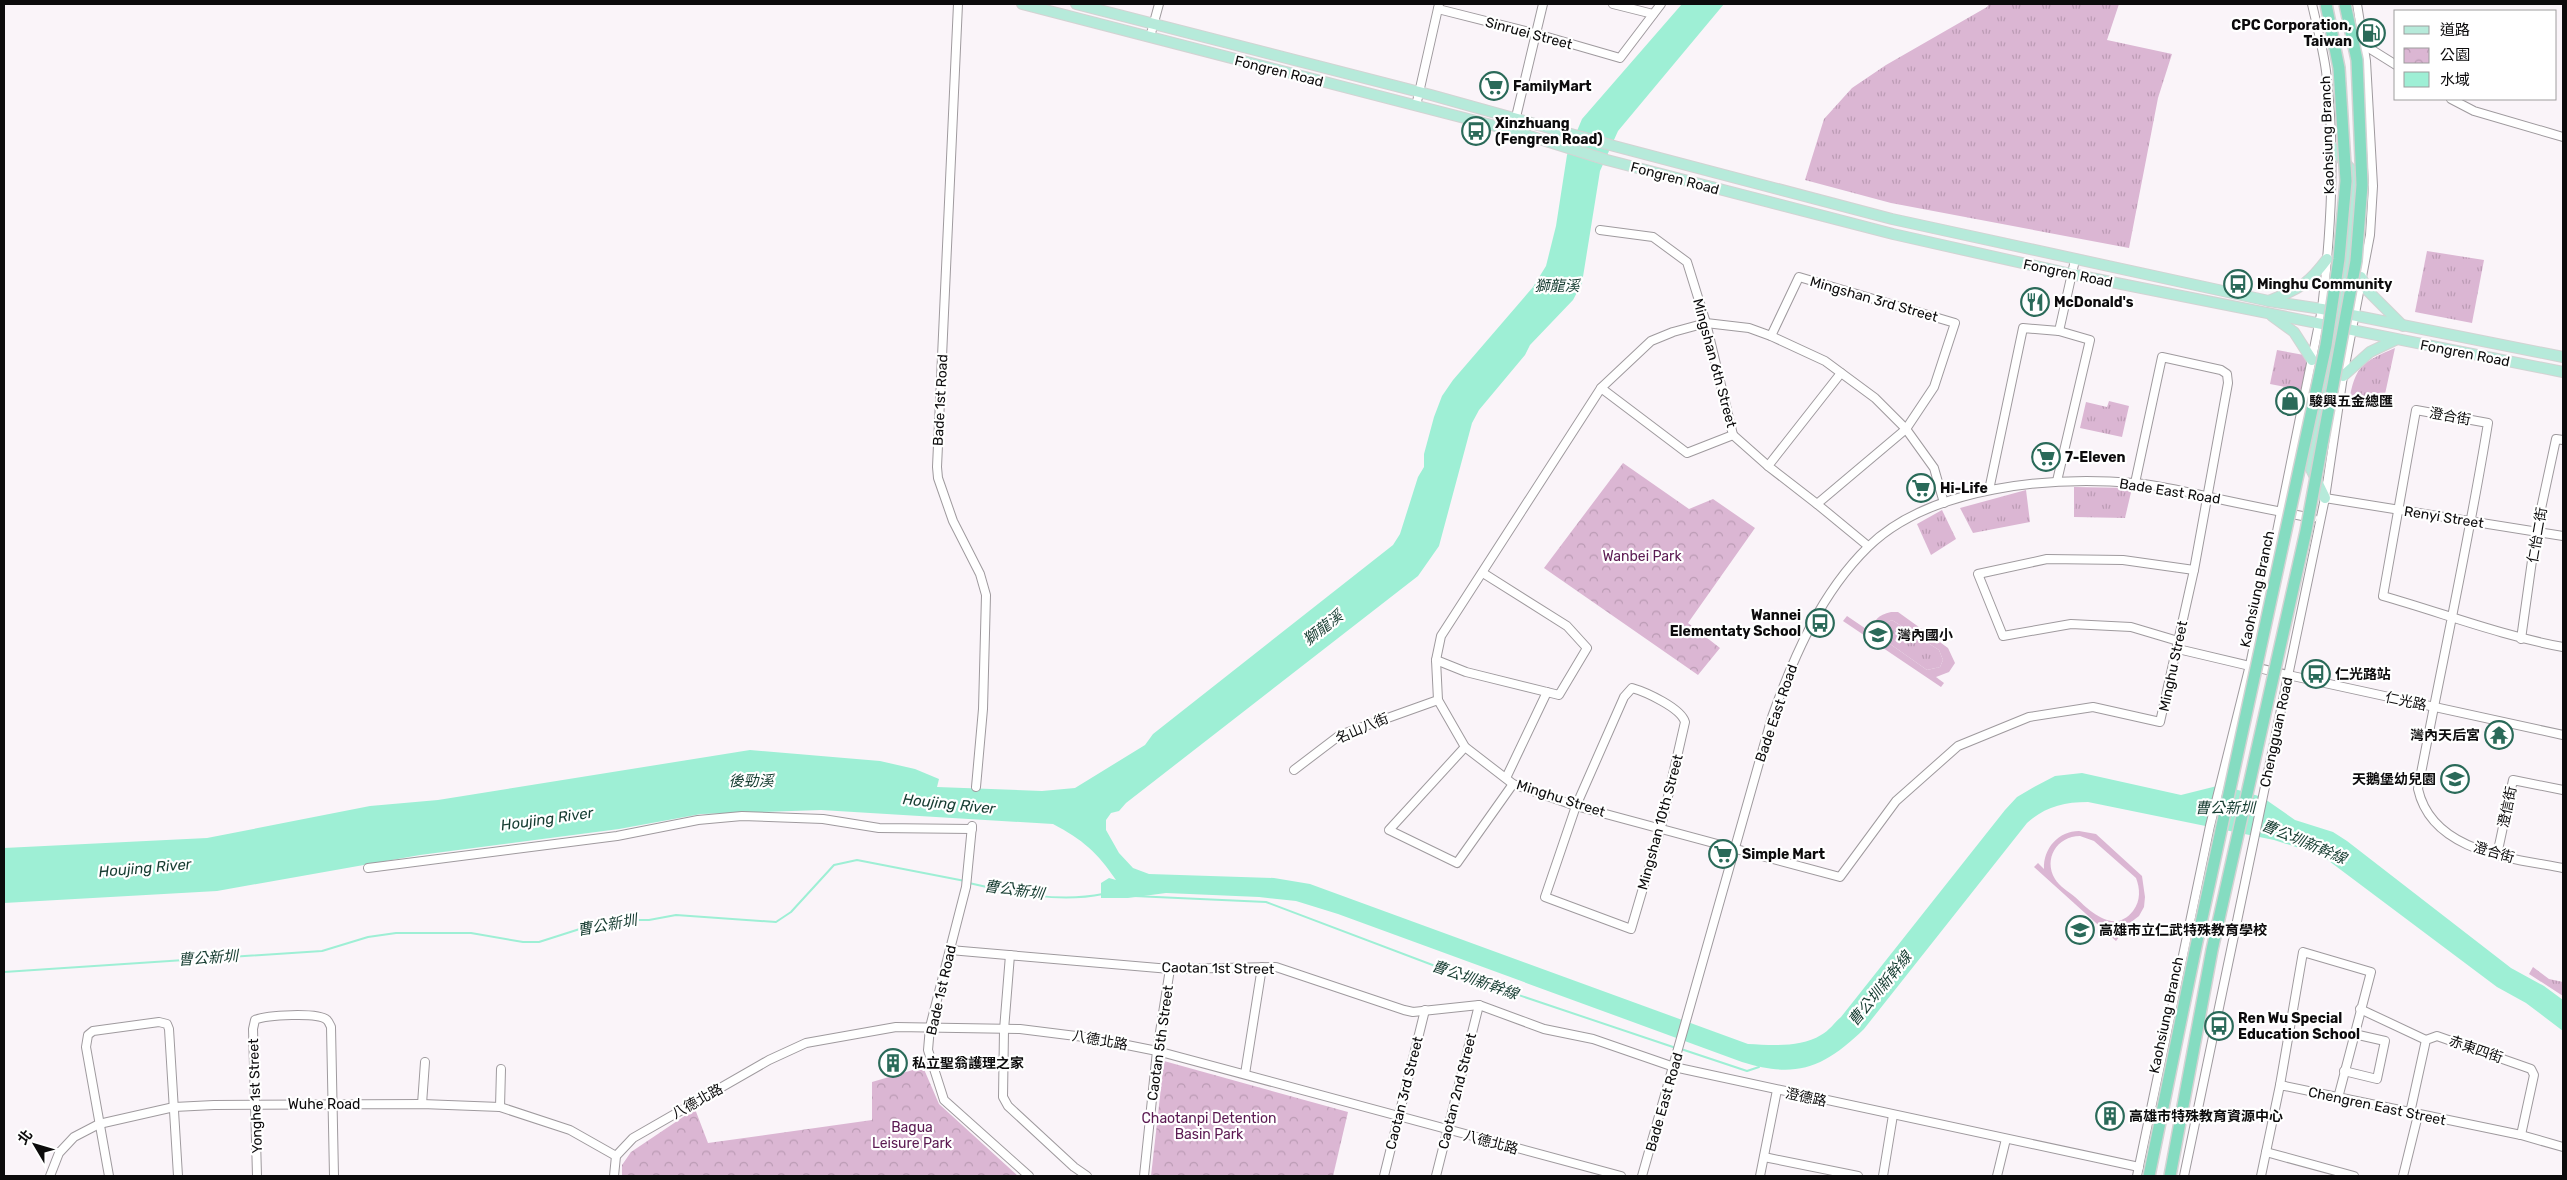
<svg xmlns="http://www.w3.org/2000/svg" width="2567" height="1180" font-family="Rubik,'Noto Sans TC',sans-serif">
	<defs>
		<pattern id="grass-tufts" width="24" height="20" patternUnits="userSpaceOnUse" patternTransform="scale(1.25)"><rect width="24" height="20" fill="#dbb6d3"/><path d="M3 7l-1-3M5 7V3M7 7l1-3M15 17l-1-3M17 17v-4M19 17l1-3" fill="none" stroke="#bb9bb4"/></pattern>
		<pattern id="park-crowns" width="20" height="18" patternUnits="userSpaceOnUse" patternTransform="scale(1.25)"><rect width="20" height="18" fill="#dbb6d3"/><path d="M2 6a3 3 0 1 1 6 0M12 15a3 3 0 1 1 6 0" fill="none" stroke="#bb9bb4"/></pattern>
	</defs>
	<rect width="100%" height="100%" fill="#faf4f9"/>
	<g fill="url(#grass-tufts)">
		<path d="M1989,4H2119L2107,40L2172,54L2158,98L2129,248L1891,203L1805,180L1824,119L1852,88L1886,65L1987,7Z"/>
		<path d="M2427,251L2484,260L2472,323L2415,312Z"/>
		<path d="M2395,348L2382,408L2349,402C2355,365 2363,362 2395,348Z"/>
		<path d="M2277,350L2304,355L2308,360L2302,390L2270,384Z"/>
		<path d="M2109,401L2129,406L2122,437L2080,428L2086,402L2107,407Z"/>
		<path d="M2074,487L2132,488L2125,518L2074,517Z"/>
		<path d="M2026,490L2030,522L1973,533L1960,508Z"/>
		<path d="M1942,510L1956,539L1931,555L1917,524Z"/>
		<path d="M1892,620L1939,650L1943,660L1940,667L1927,670L1883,639L1880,633L1882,625Z"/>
		<path d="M2533,967L2549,979L2563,982V996L2529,974Z"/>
	</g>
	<g fill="url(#park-crowns)">
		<path d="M1623,463L1689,509L1713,499L1755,528L1688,623L1720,648L1698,675L1544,568Z"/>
		<path d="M1164,1061L1348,1112L1333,1176H1151Z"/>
		<path d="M923,1067L939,1104L1018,1176H622V1165L631,1152L695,1109L708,1143L872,1120V1082Z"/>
	</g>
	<g fill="#dbb6d3" fill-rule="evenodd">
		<path d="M1891,612H1898L1948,648L1955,663L1949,672L1936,677L1944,683L1941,687L1843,621L1847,616L1872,633C1873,620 1878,615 1891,612ZM1892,620L1939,650L1943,660L1940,667L1927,670L1883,639L1880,633L1882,625Z"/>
		<path d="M2079,831L2096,834L2142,876L2145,897L2144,907L2139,916L2126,926L2111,929L2120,936L2116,941L2034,867L2038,863L2044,869C2043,848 2059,831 2079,831ZM2080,836L2094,841L2136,878C2140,888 2141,901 2133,911C2114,935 2090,911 2075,897C2069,892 2059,886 2055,879C2043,859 2057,836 2080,836Z"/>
	</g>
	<path fill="#9eefd5" d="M1682,4H1724L1618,131L1600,171L1582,283L1573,300L1530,345L1525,355L1479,410L1472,423L1439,546L1418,576L1126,803L1119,811L1111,813L1106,820V830L1119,853L1133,868L1149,874L1274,878L1310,884L1748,1044C1771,1045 1800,1048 1821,1035C1829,1031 1835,1022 1841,1017L2005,810L2017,797L2034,787L2055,776L2082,773L2181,795L2221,785L2262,797L2295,820L2333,832L2347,841L2511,968L2544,986L2563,1000V1031L2526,1003L2497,987L2321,855L2274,840L2088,802C2063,802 2045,807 2027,823L1864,1029C1824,1068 1796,1079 1742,1062L1338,914L1296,901L1259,897L1166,893L1128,898H1101V883L1109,878L1116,880C1097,852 1083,840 1053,824L821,810L701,814L619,829L420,855L217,891L4,903V848L207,838L370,806L438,800L750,750L880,761L915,769L939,779L937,787L1042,791L1075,788L1145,745L1153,734L1393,545L1400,534L1418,477L1424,467V454L1434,417L1442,396L1453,380L1533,287L1546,266L1556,226L1567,155L1582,119Z"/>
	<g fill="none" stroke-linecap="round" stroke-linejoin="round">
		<g stroke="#9eefd5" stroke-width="2">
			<path d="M969,883C1012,893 1059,903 1103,894"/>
			<path d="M1134,896L1266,902L1459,975L1676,1048"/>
			<path d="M4,972L322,951L368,937L396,933H471L523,942H539L586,927L620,920H649L676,915L776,922L791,912L834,865L857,860L965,881"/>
			<path d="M1681,1049L1747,1071L1759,1067"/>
		</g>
		<defs>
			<g id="minor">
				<path d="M958,4L937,467L938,478L953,521L980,574L986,595L983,709L976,787"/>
				<path d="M1613,4L1653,14"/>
				<path d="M1438,9L1537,34L1620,58L1661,4"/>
				<path d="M1150,37L1159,4"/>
				<path d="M2364,45L2396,65"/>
				<path d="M2451,99L2474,111L2563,137"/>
				<path d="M1416,106L1439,4"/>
				<path d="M1516,117L1543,4"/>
				<path d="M1600,230L1653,237L1687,262L1706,323L1733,435L1687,453L1601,388"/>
				<path d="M2059,331L2075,260"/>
				<path d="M1771,336L1799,277L1955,323L1934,387L1906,429L1817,504L1768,466L1841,373"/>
				<path d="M1733,435L1768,466"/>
				<path d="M1989,490L2023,328L2059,331L2090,340L2057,481"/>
				<path d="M2325,498L2563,536"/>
				<path d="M1944,503L1934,468L1906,429L1875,398L1825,361L1771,336L1749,328L1706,323L1673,332L1651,341L1601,388L1441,636L1436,660L1438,700L1465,747L1513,784L1576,806L1840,877L1896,801L1958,746L2029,717L2093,707L2160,722L2194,570L2228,383L2227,374L2221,370L2162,357L2135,483"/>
				<path d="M1817,504L1868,546"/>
				<path d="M2521,639L2536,532L2556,439L2563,440"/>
				<path d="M2178,641L2131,627L2071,624L2003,636L1978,574L2047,559L2123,560L2194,570"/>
				<path d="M2563,647C2502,636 2443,613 2383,596L2416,410L2488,423C2468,546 2441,667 2418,789C2432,852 2511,858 2563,868"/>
				<path d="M2178,649L2288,675L2563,735"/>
				<path d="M1436,660L1466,672L1559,695L1587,648L1567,626L1483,573"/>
				<path d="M1632,688C1646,692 1681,708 1685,722L1661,827L1631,929L1545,897L1576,806L1624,697Z"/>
				<path d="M1465,747L1389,830L1457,863L1513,784"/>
				<path d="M1294,770L1340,735L1438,700"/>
				<path d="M1506,778L1547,692"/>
				<path d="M972,826L966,887L930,1027L928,1050L944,1100L1029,1176"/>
				<path d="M2497,855L2513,780L2563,790"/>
				<path d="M368,868L617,836L698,820L742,816L823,819L879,828L972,829"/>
				<path d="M950,950L1170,969L1276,967L1404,1010L1413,1012L1479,1005L1544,1029L1593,1039L1674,1067L2139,1167"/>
				<path d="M1010,955L1004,1030L1003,1097L1008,1106L1074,1167L1087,1176"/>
				<path d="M2360,1009L2426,1040"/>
				<path d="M2344,1071L2377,1079L2385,1041L2354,1034"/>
				<path d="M1245,1074L1262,967"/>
				<path d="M2280,1085L2303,952L2371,972L2338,1098"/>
				<path d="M422,1104L425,1062"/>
				<path d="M500,1107L501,1069"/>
				<path d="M2410,1113L2426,1040L2437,1036L2531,1069L2534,1075L2521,1135"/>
				<path d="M2266,1152L2354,1176"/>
				<path d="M1764,1157L1858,1176"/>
				<path d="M50,1176L59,1153L74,1137L99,1124L174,1107L214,1105L422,1104L500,1107L570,1130L616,1156"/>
				<path d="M109,1176L86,1047L88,1035L93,1031L159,1022L167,1024L169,1029L178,1176"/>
				<path d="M257,1176L253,1029L255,1020C266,1015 318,1012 327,1020C329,1022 330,1025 331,1027L334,1176"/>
				<path d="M614,1176L616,1156L633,1138L769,1060L806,1043L896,1027L1020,1029L1092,1038L1157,1051L1621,1176"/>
				<path d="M1144,1176L1157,1051L1170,969"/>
				<path d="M1384,1176L1425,1010"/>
				<path d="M1436,1176L1479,1005"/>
				<path d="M1642,1176L1772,717C1794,656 1821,593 1868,547C1930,486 2052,476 2134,483C2158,485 2182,491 2205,496C2241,504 2276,511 2313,518"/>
				<path d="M1760,1176L1777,1090"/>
				<path d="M1883,1176L1893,1115"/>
				<path d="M1997,1176L2006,1139"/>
				<path d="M2137,1176L2210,826L2250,665L2322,309C2331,231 2336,150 2326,71C2323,49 2317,26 2312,4"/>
				<path d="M2184,1176L2325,498L2343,376L2370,235L2373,186L2366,61L2357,4"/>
				<path d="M2261,1176L2280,1085L2521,1135L2563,1147"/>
				<path d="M2403,1176L2418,1115"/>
			</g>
			<g id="major">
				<path d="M1022,4L1507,129L1607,160L1893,234L2071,274L2563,372"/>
				<path d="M1076,4L1431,95L1614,146L1892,219L2269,301L2322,309L2563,357"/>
				<path d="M2330,145L2353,172L2341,320"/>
				<path d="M2361,277L2368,291L2403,326"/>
				<path d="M2269,301C2299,288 2307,286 2327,259"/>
				<path d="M2272,316L2294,332L2312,360"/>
				<path d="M2343,376L2370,352L2395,340"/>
				<path d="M2325,498L2309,465L2337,327L2336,321"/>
			</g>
		</defs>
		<use href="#minor" stroke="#9f9a9e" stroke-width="10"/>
		<use href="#major" stroke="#d3d3d3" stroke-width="12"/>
		<use href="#minor" stroke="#fff" stroke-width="8"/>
		<use href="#major" stroke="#b6eada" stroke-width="10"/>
		<defs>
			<g id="highway-bridge">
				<path d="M2149,1176L2196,946L2326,345L2339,259L2346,181L2339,68L2326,4"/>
				<path d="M2170,1176L2212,950L2306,531L2356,261L2362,185L2357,60L2345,4"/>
			</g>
		</defs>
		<use href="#highway-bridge" stroke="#d3d3d3" stroke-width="14" stroke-linecap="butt"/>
		<use href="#highway-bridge" stroke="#85dcc1" stroke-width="11"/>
	</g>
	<defs>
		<symbol id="fuel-ring" viewBox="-11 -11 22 22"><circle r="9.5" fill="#fff" stroke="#2a6a59" stroke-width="1.5"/><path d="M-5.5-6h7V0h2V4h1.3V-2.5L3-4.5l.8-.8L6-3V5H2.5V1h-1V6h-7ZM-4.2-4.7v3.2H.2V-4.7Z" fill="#2a6a59"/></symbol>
		<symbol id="supermarket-ring" viewBox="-11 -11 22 22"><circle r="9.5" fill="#fff" stroke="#2a6a59" stroke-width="1.5"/><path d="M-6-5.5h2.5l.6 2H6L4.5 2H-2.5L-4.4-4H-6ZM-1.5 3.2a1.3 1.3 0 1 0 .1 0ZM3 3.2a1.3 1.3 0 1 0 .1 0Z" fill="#2a6a59"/></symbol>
		<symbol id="bus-ring" viewBox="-11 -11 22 22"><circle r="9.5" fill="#fff" stroke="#2a6a59" stroke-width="1.5"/><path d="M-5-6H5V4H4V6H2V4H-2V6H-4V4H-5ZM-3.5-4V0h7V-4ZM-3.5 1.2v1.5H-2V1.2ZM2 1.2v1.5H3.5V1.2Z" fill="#2a6a59"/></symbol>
		<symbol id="restaurant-ring" viewBox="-11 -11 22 22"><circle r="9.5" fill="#fff" stroke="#2a6a59" stroke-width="1.5"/><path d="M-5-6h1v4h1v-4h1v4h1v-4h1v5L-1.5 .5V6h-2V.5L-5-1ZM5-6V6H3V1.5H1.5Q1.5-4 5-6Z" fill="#2a6a59"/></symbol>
		<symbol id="shop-ring" viewBox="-11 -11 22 22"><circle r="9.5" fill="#fff" stroke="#2a6a59" stroke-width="1.5"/><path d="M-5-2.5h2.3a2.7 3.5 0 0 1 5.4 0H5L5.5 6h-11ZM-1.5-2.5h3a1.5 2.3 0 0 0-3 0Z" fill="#2a6a59"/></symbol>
		<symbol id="school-ring" viewBox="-11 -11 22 22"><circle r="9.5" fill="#fff" stroke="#2a6a59" stroke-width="1.5"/><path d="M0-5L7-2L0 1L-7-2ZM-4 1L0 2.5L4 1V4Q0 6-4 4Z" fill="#2a6a59"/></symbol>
		<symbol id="temple-ring" viewBox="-11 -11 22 22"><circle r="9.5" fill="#fff" stroke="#2a6a59" stroke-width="1.5"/><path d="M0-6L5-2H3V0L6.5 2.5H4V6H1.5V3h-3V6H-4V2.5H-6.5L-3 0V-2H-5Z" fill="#2a6a59"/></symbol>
		<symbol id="building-ring" viewBox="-11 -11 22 22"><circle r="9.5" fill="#fff" stroke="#2a6a59" stroke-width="1.5"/><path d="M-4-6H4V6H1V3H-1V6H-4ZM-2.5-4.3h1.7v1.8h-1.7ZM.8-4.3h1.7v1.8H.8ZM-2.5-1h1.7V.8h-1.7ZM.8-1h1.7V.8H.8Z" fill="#2a6a59"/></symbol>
	</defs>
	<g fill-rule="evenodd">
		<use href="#fuel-ring" x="2355" y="17" width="32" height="32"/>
		<use href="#supermarket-ring" x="1478" y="70" width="32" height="32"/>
		<use href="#bus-ring" x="1460" y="115" width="32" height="32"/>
		<use href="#bus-ring" x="2222" y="268" width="32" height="32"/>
		<use href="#restaurant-ring" x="2019" y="286" width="32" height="32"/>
		<use href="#shop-ring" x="2274" y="385" width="32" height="32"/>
		<use href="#supermarket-ring" x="2030" y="441" width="32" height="32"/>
		<use href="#supermarket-ring" x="1905" y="472" width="32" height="32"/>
		<use href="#bus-ring" x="1804" y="607" width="32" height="32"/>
		<use href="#school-ring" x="1862" y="619" width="32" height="32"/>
		<use href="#bus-ring" x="2300" y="658" width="32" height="32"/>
		<use href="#temple-ring" x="2483" y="719" width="32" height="32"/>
		<use href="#school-ring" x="2439" y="763" width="32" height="32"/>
		<use href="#supermarket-ring" x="1707" y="838" width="32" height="32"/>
		<use href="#school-ring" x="2064" y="914" width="32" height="32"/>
		<use href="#bus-ring" x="2203" y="1010" width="32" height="32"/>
		<use href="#building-ring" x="877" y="1047" width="32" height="32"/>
		<use href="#building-ring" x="2094" y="1100" width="32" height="32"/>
	</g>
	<g text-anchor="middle" stroke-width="4.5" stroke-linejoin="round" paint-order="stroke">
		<g font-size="14" font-weight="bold" fill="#0c0b0c" stroke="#fff" text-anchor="start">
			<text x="2352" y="30" text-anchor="end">CPC Corporation,<tspan x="2352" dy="16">Taiwan</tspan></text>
			<text x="1513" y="91">FamilyMart</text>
			<text x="1495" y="128">Xinzhuang<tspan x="1495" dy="16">(Fengren Road)</tspan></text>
			<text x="2257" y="289">Minghu Community</text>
			<text x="2054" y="307">McDonald's</text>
			<text x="2309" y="406">駿興五金總匯</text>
			<text x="2065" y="462">7-Eleven</text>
			<text x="1940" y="493">Hi-Life</text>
			<text x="1801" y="620" text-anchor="end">Wannei<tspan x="1801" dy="16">Elementaty School</tspan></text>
			<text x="1897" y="640">灣內國小</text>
			<text x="2335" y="679">仁光路站</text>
			<text x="2480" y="740" text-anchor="end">灣內天后宮</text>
			<text x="2436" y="784" text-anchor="end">天鵝堡幼兒園</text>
			<text x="1742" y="859">Simple Mart</text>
			<text x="2099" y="935">高雄市立仁武特殊教育學校</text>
			<text x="2238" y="1023">Ren Wu Special<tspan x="2238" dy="16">Education School</tspan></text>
			<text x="912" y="1068">私立聖翁護理之家</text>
			<text x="2129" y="1121">高雄市特殊教育資源中心</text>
		</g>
		<g font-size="14" fill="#0c0b0c" stroke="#fff">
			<text transform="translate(1529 33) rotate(15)" y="5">Sinruei Street</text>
			<text transform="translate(1279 71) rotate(14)" y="5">Fongren Road</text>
			<text transform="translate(2327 135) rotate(-92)" y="5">Kaohsiung Branch</text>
			<text transform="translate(1675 178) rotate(15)" y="5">Fongren Road</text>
			<text transform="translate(2068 273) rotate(12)" y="5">Fongren Road</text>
			<text transform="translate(1874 299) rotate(16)" y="5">Mingshan 3rd Street</text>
			<text transform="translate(2465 353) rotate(11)" y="5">Fongren Road</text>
			<text transform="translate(1715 363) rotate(75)" y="5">Mingshan 6th Street</text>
			<text transform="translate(940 400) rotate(-87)" y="5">Bade 1st Road</text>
			<text transform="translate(2450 416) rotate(10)" y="5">澄合街</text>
			<text transform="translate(2170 491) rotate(9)" y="5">Bade East Road</text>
			<text transform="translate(2444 517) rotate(9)" y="5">Renyi Street</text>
			<text transform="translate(2537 535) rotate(-80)" y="5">仁怡二街</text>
			<text transform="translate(2257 589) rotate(-78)" y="5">Kaohsiung Branch</text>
			<text transform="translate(2173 666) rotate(-78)" y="5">Minghu Street</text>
			<text transform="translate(2406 701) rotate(12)" y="5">仁光路</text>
			<text transform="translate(1776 713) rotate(-71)" y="5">Bade East Road</text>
			<text transform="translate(1362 728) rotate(-23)" y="5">名山八街</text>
			<text transform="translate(2276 732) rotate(-78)" y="5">Chengguan Road</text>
			<text transform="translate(1561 798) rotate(18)" y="5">Minghu Street</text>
			<text transform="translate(2507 807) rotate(-78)" y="5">澄信街</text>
			<text transform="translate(1660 822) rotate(-75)" y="5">Mingshan 10th Street</text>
			<text transform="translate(2494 852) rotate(16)" y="5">澄合街</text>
			<text transform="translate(1218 968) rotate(1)" y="5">Caotan 1st Street</text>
			<text transform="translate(941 990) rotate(-77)" y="5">Bade 1st Road</text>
			<text transform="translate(2166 1015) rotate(-78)" y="5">Kaohsiung Branch</text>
			<text transform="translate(1100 1040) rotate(10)" y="5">八德北路</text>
			<text transform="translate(1160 1043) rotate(-82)" y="5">Caotan 5th Street</text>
			<text transform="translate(2476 1049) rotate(19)" y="5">赤東四街</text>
			<text transform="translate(1457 1091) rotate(-76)" y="5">Caotan 2nd Street</text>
			<text transform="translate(1404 1093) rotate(-76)" y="5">Caotan 3rd Street</text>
			<text transform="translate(255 1096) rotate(-92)" y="5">Yonghe 1st Street</text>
			<text transform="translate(1806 1097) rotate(12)" y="5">澄德路</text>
			<text transform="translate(697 1101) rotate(-29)" y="5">八德北路</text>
			<text transform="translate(1664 1102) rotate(-74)" y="5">Bade East Road</text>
			<text x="324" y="1109">Wuhe Road</text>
			<text transform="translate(2377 1106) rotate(12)" y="5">Chengren East Street</text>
			<text transform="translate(1491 1142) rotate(15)" y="5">八德北路</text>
		</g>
		<g font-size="14" fill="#5b1a52" stroke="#fff">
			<text x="1642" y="561">Wanbei Park</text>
			<text x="1209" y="1123">Chaotanpi Detention<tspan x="1209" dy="16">Basin Park</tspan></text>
			<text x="912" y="1132">Bagua<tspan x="912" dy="16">Leisure Park</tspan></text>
		</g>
		<g font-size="15" font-style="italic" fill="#163c31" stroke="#fff">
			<text x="1557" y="291">獅龍溪</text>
			<text transform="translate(1323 628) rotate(-38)" y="5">獅龍溪</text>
			<text x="751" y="786">後勁溪</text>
			<text transform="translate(949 804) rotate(6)" y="5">Houjing River</text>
			<text x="2225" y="813">曹公新圳</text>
			<text transform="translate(547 819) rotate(-8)" y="5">Houjing River</text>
			<text transform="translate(2304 842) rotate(23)" y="5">曹公圳新幹線</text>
			<text transform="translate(145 868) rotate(-5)" y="5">Houjing River</text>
			<text transform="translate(1014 890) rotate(8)" y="5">曹公新圳</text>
			<text transform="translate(607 925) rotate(-10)" y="5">曹公新圳</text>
			<text transform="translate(208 958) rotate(-4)" y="5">曹公新圳</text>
			<text transform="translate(1475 980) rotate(19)" y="5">曹公圳新幹線</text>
			<text transform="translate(1880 989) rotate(-51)" y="5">曹公圳新幹線</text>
		</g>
	</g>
	<rect width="2567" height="1180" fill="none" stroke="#0c0b0c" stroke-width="10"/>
	<rect x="2394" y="10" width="162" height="90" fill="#ffffff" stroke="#9e9d9e"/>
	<rect x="2404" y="26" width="25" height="8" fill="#b6eada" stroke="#9e9d9e"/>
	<text x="2440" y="35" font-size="15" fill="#0c0b0c">道路</text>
	<rect x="2404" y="48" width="25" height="15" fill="url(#park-crowns)" stroke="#9e9d9e"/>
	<text x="2440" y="60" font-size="15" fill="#0c0b0c">公園</text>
	<rect x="2404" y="72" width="25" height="15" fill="#9eefd5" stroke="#9e9d9e"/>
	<text x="2440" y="85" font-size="15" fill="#0c0b0c">水域</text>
	<g transform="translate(35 1145) rotate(308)" stroke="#ffffff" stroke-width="4" paint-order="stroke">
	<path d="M0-4L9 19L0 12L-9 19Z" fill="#0c0b0c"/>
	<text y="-8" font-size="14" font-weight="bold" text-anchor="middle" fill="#0c0b0c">北</text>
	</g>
</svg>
